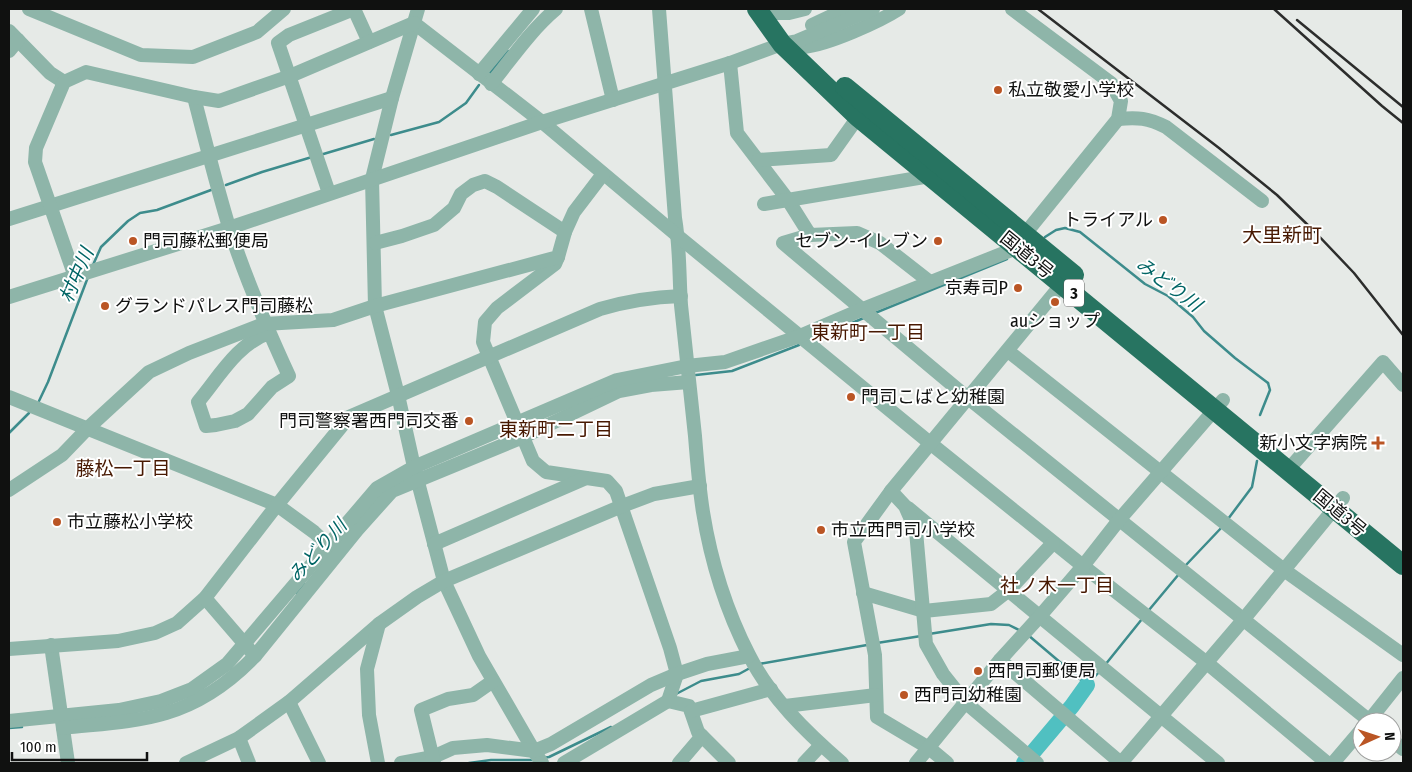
<svg xmlns="http://www.w3.org/2000/svg" width="1412" height="772" font-family="'Fira Sans Condensed','Noto Sans JP',sans-serif">
	<rect width="100%" height="100%" fill="#e6eae7"/>
	<g fill="none" stroke-linecap="round" stroke-linejoin="round">
		<g stroke="#3d8c8c" stroke-width="2.5">
			<path d="M489,74L508,51"/>
			<path d="M391,135L439,122L466,103L479,85"/>
			<path d="M320,155L374,139"/>
			<path d="M226,185L262,172L312,157"/>
			<path d="M1045,237L1056,230L1065,228L1080,232L1145,284L1168,296L1193,317L1204,331L1235,358L1268,383"/>
			<path d="M93,265L101,247L128,221L140,213L157,210L211,190"/>
			<path d="M875,313L1007,259"/>
			<path d="M814,339L866,317"/>
			<path d="M696,375L732,371L799,345"/>
			<path d="M39,401L48,382L88,277"/>
			<path d="M1260,415L1270,390L1268,383"/>
			<path d="M9,433L29,413"/>
			<path d="M500,439L514,433"/>
			<path d="M1228,519L1252,487L1257,461"/>
			<path d="M1186,565L1223,526"/>
			<path d="M296,593L304,584"/>
			<path d="M1149,610L1179,574"/>
			<path d="M929,634L991,624L1009,625L1021,631"/>
			<path d="M1028,635L1087,685L1100,671"/>
			<path d="M877,643L921,636"/>
			<path d="M759,664L867,645"/>
			<path d="M1105,665L1142,619"/>
			<path d="M676,694L701,681L739,674L750,668"/>
			<path d="M9,728L22,727"/>
			<path d="M543,758L549,757L611,727"/>
			<path d="M469,763L491,760H535"/>
		</g>
		<path stroke="#50c0c1" stroke-width="16" d="M1024,763L1072,706L1087,685"/>
		<g stroke="#8eb5a9" stroke-width="14">
			<path d="M29,9L141,55L193,57L257,32L284,9"/>
			<path d="M418,9L392,98L372,179L375,306L398,395L414,467L444,581L479,656L534,751L542,763"/>
			<path d="M591,9L613,100"/>
			<path d="M659,9L675,218C680,247 679,276 681,305C686,349 690,392 695,436C697,461 699,487 703,512C711,562 726,610 749,655C770,697 807,733 842,763"/>
			<path d="M776,13H789L805,9"/>
			<path d="M414,23L542,122L679,237L930,443L1083,566L1207,663L1327,763"/>
			<path d="M812,25L846,9"/>
			<path d="M9,31L50,73L64,82"/>
			<path d="M793,46C796,46 801,48 804,47C827,45 879,22 899,9"/>
			<path d="M9,51L18,40"/>
			<path d="M730,63L737,133L788,200L810,235L857,233L880,243L930,282"/>
			<path d="M479,74L533,9"/>
			<path d="M491,84C512,58 531,30 556,9"/>
			<path d="M194,97C205,140 216,184 229,227C245,278 267,328 289,376L272,387L248,414L235,421L216,425L206,426L198,402C219,377 237,344 269,333"/>
			<path d="M1118,119C1138,117 1148,118 1166,127L1262,201"/>
			<path d="M758,160L831,155L858,117"/>
			<path d="M329,193L278,43L289,35L354,9L369,42"/>
			<path d="M764,204L930,176"/>
			<path d="M9,219L392,98"/>
			<path d="M810,235L783,243L968,398L1371,722"/>
			<path d="M375,243L402,236L434,225L454,208L461,194L473,185L485,181L497,187L565,232"/>
			<path d="M558,257L555,264L497,308L485,322L483,342L533,461L546,472L607,481L616,491L670,648L677,674L668,701L689,706L698,732L729,763"/>
			<path d="M75,277L35,162L36,148L64,82L86,72L194,97L219,101L290,76L414,23"/>
			<path d="M9,297L229,228L542,122L730,63L782,44L797,41L873,9"/>
			<path d="M1008,351L1284,570L1403,655"/>
			<path d="M9,397L277,505L314,532L329,546"/>
			<path d="M1288,470L1383,362L1403,385"/>
			<path d="M9,490L62,455L88,428L149,372L189,353L264,324L333,320L375,306L558,257L565,232L574,212L603,174"/>
			<path d="M891,491L854,542L875,655L877,717L929,748L947,763"/>
			<path d="M908,508L1218,763"/>
			<path d="M434,544L586,478"/>
			<path d="M863,593L924,611L991,604L1009,590L1053,543"/>
			<path d="M51,645L68,763"/>
			<path d="M9,649L118,641L155,633L177,623L205,598L277,505L349,417L600,309C627,301 653,297 681,296"/>
			<path d="M255,656L357,530L392,491L523,437L619,391L651,385L689,382"/>
			<path d="M1000,660L1121,763"/>
			<path d="M289,702L319,763"/>
			<path d="M785,706L876,695"/>
			<path d="M691,711L771,689"/>
			<path d="M9,721L119,710L161,701L192,689L227,664L377,488L414,467L617,380L687,366L725,362L800,336L863,309L1009,251L1016,245L1118,119L1121,101L1111,83L1012,9"/>
			<path d="M1368,722L1403,678"/>
			<path d="M63,728C97,724 133,723 166,713C200,703 230,682 255,656L205,598"/>
			<path d="M239,738L249,763"/>
			<path d="M1392,740L1403,749"/>
			<path d="M186,763L239,738L289,702L379,624L417,597L444,581L622,506L654,494L700,486"/>
			<path d="M378,763L369,715L367,669L379,624"/>
			<path d="M401,763L433,757L453,748L487,745L534,751L551,744L651,685L677,674L707,664L749,656"/>
			<path d="M434,763L421,710L448,699L473,695L493,681"/>
			<path d="M564,763L668,701"/>
			<path d="M679,763L702,736"/>
			<path d="M804,763L821,745"/>
			<path d="M916,763L1000,660L1040,616L1083,566L1119,520L1223,400"/>
			<path d="M1037,763L966,703L943,674L926,644L916,531L905,506L891,491L1062,284"/>
			<path d="M1121,763L1243,620L1343,498"/>
			<path d="M1333,763L1362,729"/>
		</g>
		<g stroke="#277461" stroke-width="20">
			<path d="M757,9L782,44L858,117L1403,565"/>
			<path d="M845,87L1074,275"/>
		</g>
		<g stroke="#2c2d2c" stroke-width="2.5">
			<path d="M1038,9L1219,148L1277,195L1315,232L1354,273L1403,335"/>
			<path d="M1274,9L1382,106L1403,123"/>
			<path d="M1297,20L1403,107"/>
		</g>
	</g>
	<g fill="#ba5524" stroke="#fff" stroke-width="2">
		<circle cx="998" cy="90" r="5"/>
		<circle cx="1163" cy="220" r="5"/>
		<circle cx="133" cy="241" r="5"/>
		<circle cx="938" cy="241" r="5"/>
		<circle cx="1018" cy="288" r="5"/>
		<circle cx="1055" cy="302" r="5"/>
		<circle cx="105" cy="306" r="5"/>
		<circle cx="851" cy="397" r="5"/>
		<circle cx="469" cy="421" r="5"/>
		<path d="M1375.5 435.5h5v5h5v5h-5v5h-5v-5h-5v-5h5z"/>
		<circle cx="57" cy="522" r="5"/>
		<circle cx="821" cy="530" r="5"/>
		<circle cx="978" cy="671" r="5"/>
		<circle cx="904" cy="695" r="5"/>
	</g>
	<g text-anchor="middle" stroke-width="4" stroke-linejoin="round" paint-order="stroke">
		<rect fill="#fff" stroke="#585858" stroke-width="1" x="1064" y="279.5" width="20" height="27" rx="4"/>
		<g font-size="16" font-weight="bold" fill="#101110">
			<text x="1074" y="299">3</text>
		</g>
		<g font-size="18" fill="#101110" stroke="#fff" text-anchor="start">
			<text x="1008" y="96">私立敬愛小学校</text>
			<text x="1153" y="226" text-anchor="end">トライアル</text>
			<text x="143" y="247">門司藤松郵便局</text>
			<text x="928" y="247" text-anchor="end">セブン-イレブン</text>
			<text x="1008" y="294" text-anchor="end">京寿司P</text>
			<text x="115" y="312">グランドパレス門司藤松</text>
			<text x="1055" y="327" text-anchor="middle">auショップ</text>
			<text x="861" y="403">門司こばと幼稚園</text>
			<text x="459" y="427" text-anchor="end">門司警察署西門司交番</text>
			<text x="1367" y="449" text-anchor="end">新小文字病院</text>
			<text x="67" y="528">市立藤松小学校</text>
			<text x="831" y="536">市立西門司小学校</text>
			<text x="988" y="677">西門司郵便局</text>
			<text x="914" y="701">西門司幼稚園</text>
		</g>
		<g font-size="18" fill="#101110" stroke="#fff">
			<text transform="translate(1027 255) rotate(39)" y="6">国道3号</text>
			<text transform="translate(1340 513) rotate(40)" y="6">国道3号</text>
		</g>
		<g font-size="19" font-style="italic" fill="#006565" stroke="#fff">
			<text transform="translate(76 275) rotate(-67)" y="7">村中川</text>
			<text transform="translate(1169 284) rotate(37)" y="7">みどり川</text>
			<text transform="translate(317 550) rotate(-48)" y="7">みどり川</text>
		</g>
		<g font-size="19" fill="#481902" stroke="#fff">
			<text x="868" y="339">東新町一丁目</text>
			<text x="556" y="436">東新町二丁目</text>
			<text x="123" y="475">藤松一丁目</text>
			<text x="1057" y="592">社ノ木一丁目</text>
		</g>
		<g font-size="20" fill="#481902" stroke="#fff">
			<text x="1282" y="242">大里新町</text>
		</g>
	</g>
	<rect width="1412" height="772" fill="none" stroke="#101110" stroke-width="20"/>
	<g transform="translate(1377 737) rotate(87)"><circle r="24" fill="#ffffff" stroke="#9fa09f"/>
	<path d="M0-4L9 19L0 12L-9 19Z" fill="#ba5524"/>
	<text y="-8" font-size="14" font-weight="bold" text-anchor="middle" fill="#101110">N</text>
	</g>
	<path d="M12 752v8h135v-8" fill="none" stroke="#101110" stroke-width="2.5"/>
	<text x="20" y="752" font-size="15" fill="#101110" stroke="#ffffff" stroke-width="4" paint-order="stroke">100 m</text>
</svg>
